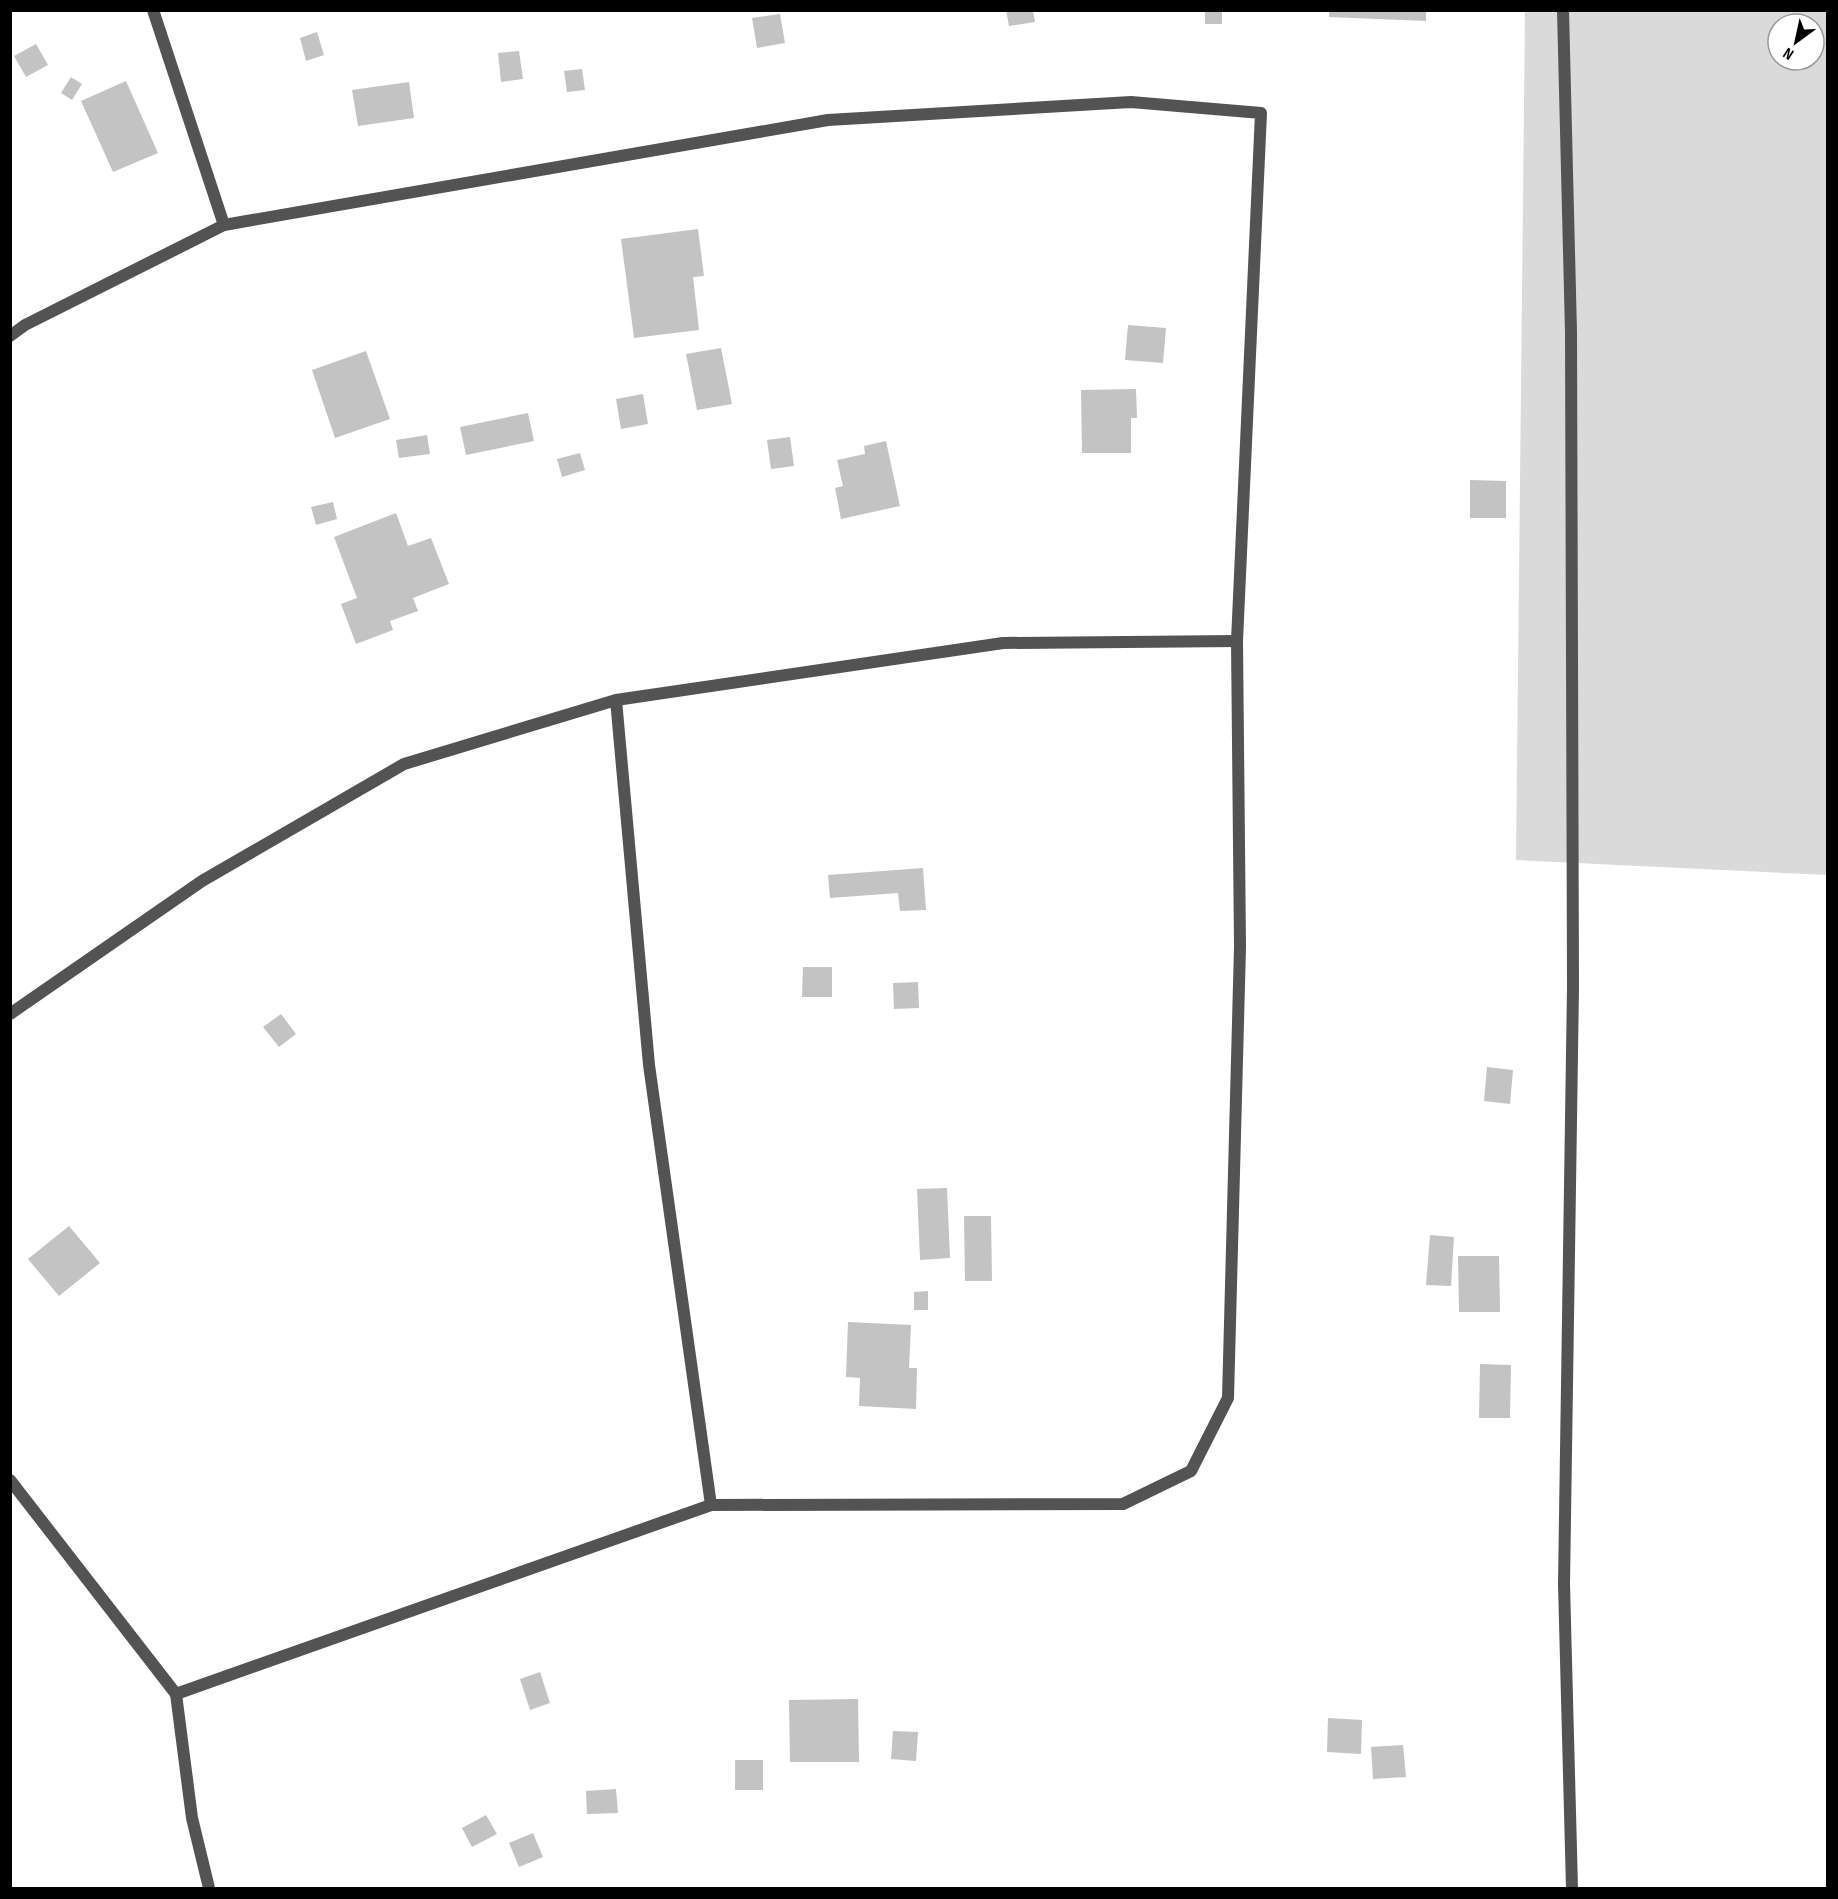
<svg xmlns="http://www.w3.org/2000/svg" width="1838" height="1899" font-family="'Sofia Sans Condensed',sans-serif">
	<rect width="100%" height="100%" fill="#fff"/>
	<path fill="#dadada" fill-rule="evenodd" d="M1525,11H1827V875L1516,860ZM1778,24H1814V60H1778Z"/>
	<g fill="#c3c3c3">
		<path d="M1006,10H1033L1035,22L1009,26Z"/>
		<rect x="1205" y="10" width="17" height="14"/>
		<path d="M1329,10H1426V21L1329,17Z"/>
		<path d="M780,14L785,43L757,48L752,18Z"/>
		<path d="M317,32L324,55L306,61L300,38Z"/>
		<path d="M36,44L48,65L26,77L14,56Z"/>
		<path d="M519,51L523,79L501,82L498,53Z"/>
		<path d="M582,69L585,90L567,92L564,71Z"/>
		<path d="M71,77L82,84L72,100L61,93Z"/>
		<path d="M126,81L158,153L113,172L81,101Z"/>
		<path d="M409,82L414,118L358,126L352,90Z"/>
		<path d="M698,229L704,276L693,277L699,330L634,338L621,239Z"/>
		<path d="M1128,325L1166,328L1163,363L1125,360Z"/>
		<path d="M721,348L732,404L697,410L686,354Z"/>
		<path d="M366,351L390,419L335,438L312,370Z"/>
		<path d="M1136,389L1137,418H1131V453H1082L1081,390Z"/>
		<path d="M643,394L648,424L621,429L616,399Z"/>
		<path d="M528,413L534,441L466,455L460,427Z"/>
		<path d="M427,435L430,454L399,458L396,440Z"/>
		<path d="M790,437L794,466L771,469L767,440Z"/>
		<path d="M886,441L900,506L841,519L835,488L843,486L837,460L865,454L864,446Z"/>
		<path d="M580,453L585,470L562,477L557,459Z"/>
		<path d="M1470,480L1506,481V518H1470Z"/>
		<path d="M333,502L337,519L316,525L311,507Z"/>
		<path d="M396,513L408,546L431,538L449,584L413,598L418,611L390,621L393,630L356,644L341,604L357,598L334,537Z"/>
		<path d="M923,868L926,910L900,911L898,893L830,898L828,875Z"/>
		<path d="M803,967H832V997H802Z"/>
		<path d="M918,982L919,1008L894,1009L893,983Z"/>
		<path d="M281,1014L296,1034L279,1047L263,1027Z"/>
		<path d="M1487,1067L1513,1070L1510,1104L1484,1101Z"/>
		<path d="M947,1188L950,1258L920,1260L917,1189Z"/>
		<path d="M964,1216H991L992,1281H965Z"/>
		<path d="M69,1226L100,1263L59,1296L28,1259Z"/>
		<path d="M1430,1235L1454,1237L1451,1286L1426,1285Z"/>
		<path d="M1458,1256H1499L1500,1312H1459Z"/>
		<path d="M928,1291V1310H914V1292Z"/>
		<path d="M848,1322L911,1325L909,1368H917L916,1409L859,1406L860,1378L846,1377Z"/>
		<path d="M1480,1364L1511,1365L1510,1418H1479Z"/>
		<path d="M540,1672L550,1703L530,1710L520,1679Z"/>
		<path d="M858,1699L859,1762H790L789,1700Z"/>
		<path d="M1328,1718L1362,1720L1361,1754L1327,1752Z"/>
		<path d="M893,1731L918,1732L916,1761L891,1759Z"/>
		<path d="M1403,1745L1406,1777L1373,1779L1371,1747Z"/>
		<rect x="735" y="1760" width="28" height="30"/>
		<path d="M616,1789L618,1813L587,1814L586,1791Z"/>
		<path d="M486,1815L497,1834L472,1847L462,1828Z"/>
		<path d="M533,1833L543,1857L519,1867L509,1843Z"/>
	</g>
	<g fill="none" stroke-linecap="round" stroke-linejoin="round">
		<g stroke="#535353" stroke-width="12">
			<path d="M153,10L224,225"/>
			<path d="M1563,10L1571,332L1573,987L1564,1584L1572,1888"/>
			<path d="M10,336L25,325L224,225L828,120L1131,102L1261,113L1237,641L1240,947L1228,1398L1191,1471L1123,1504L711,1505L176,1694L10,1480"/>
			<path d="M616,700L649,1065L711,1505"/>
			<path d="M10,1014L202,881L404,764L616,700L1003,643L1237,641"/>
			<path d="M176,1694L192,1818L209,1888"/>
		</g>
	</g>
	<rect width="1838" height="1899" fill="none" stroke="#000000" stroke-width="24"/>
	<g transform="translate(1796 42) rotate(213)"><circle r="28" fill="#ffffff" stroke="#999999" stroke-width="1.5"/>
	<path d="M0-4.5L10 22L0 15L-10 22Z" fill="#000000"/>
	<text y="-9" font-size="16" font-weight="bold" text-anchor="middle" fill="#000000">N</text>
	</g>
</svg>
